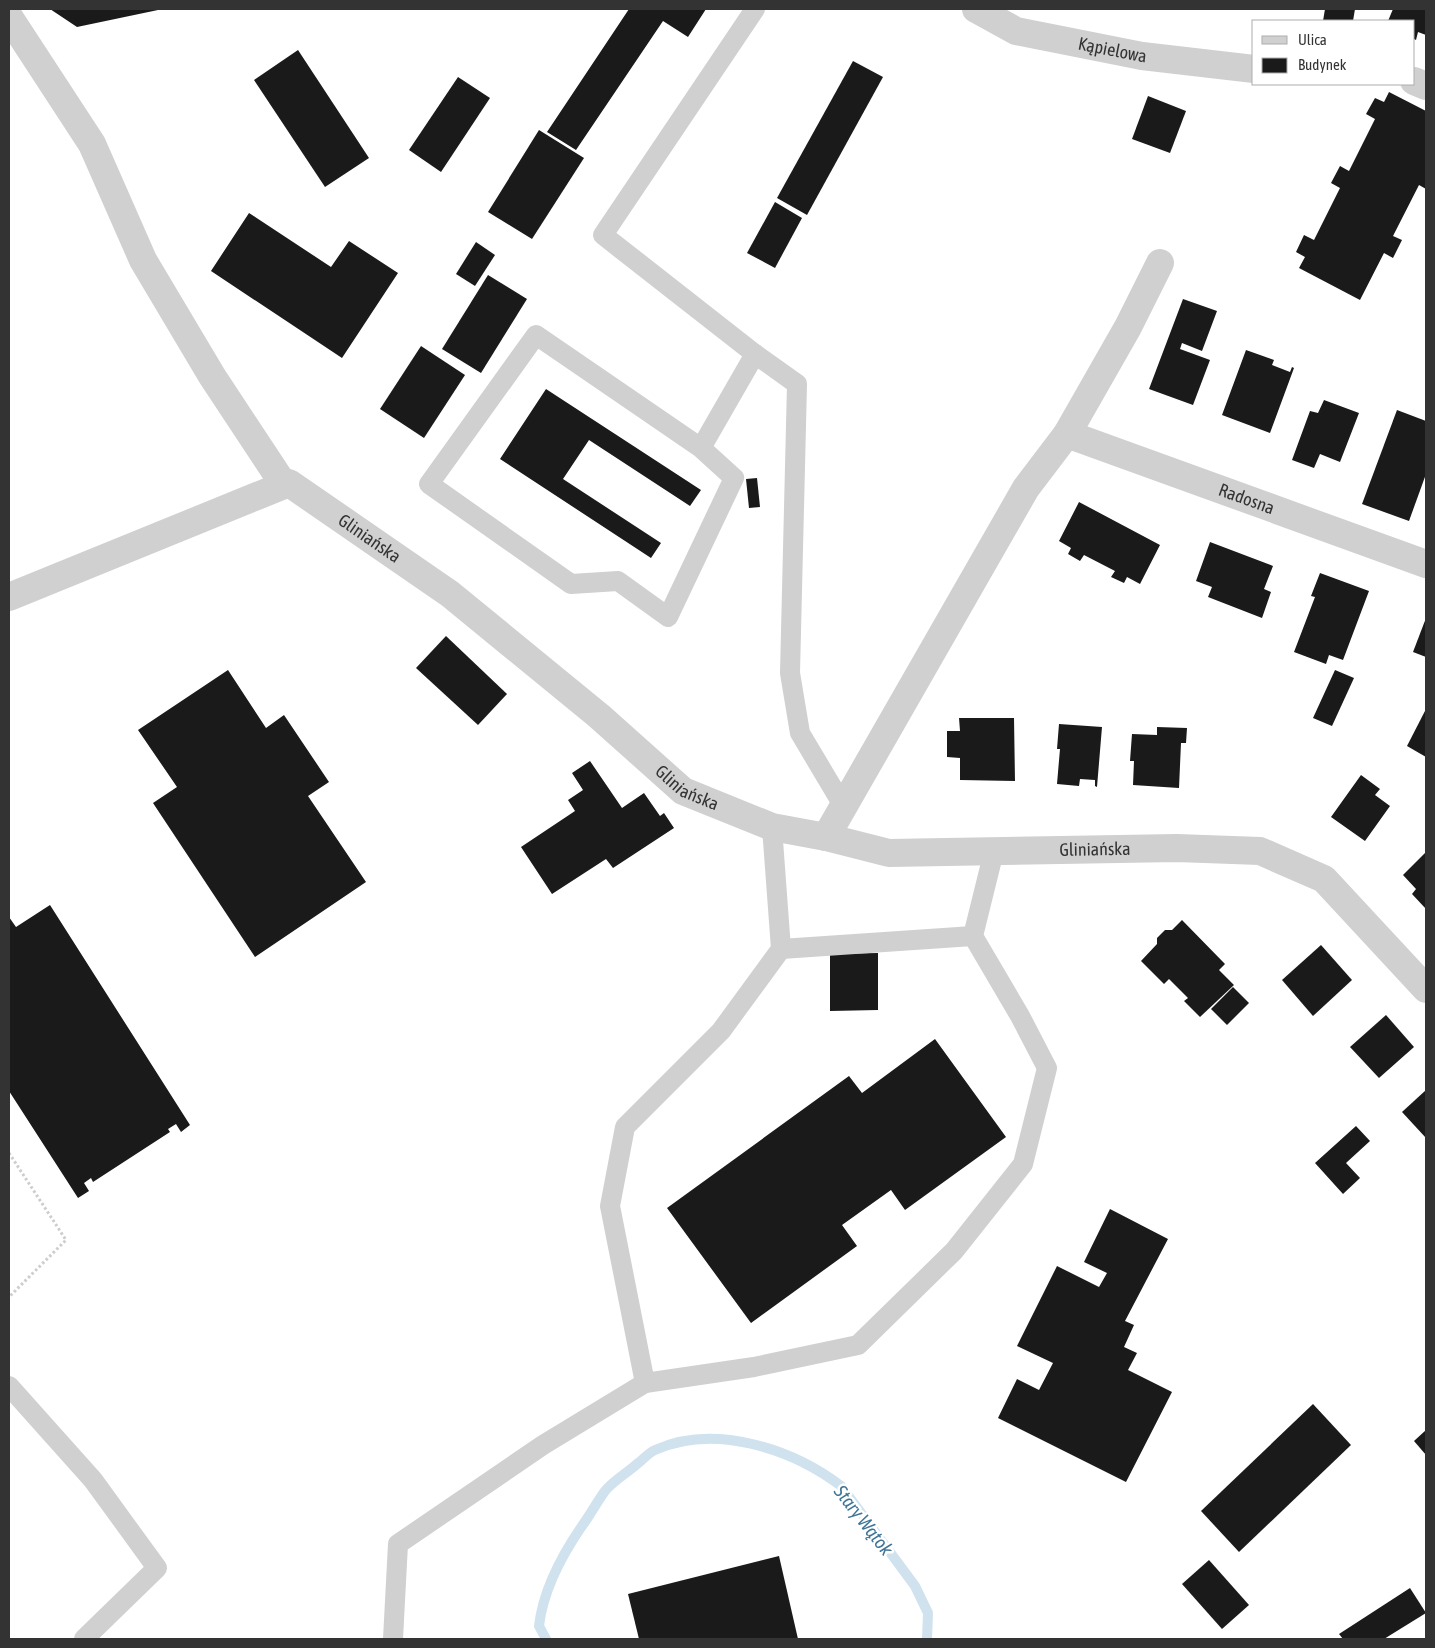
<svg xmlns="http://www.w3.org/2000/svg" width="1435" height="1648" font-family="'Asap Condensed',sans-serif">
	<rect width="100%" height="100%" fill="#fff"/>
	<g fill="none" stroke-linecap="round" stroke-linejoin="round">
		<path stroke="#cfe2ee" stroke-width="10" d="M546,1639L539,1626C543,1591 562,1555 582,1526C590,1515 597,1502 605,1491C613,1481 627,1473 637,1464C643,1460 648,1453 655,1450C715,1423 792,1449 841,1486L915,1586L928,1613L927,1639"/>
	</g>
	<g fill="#1a1a1a">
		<path d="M50,9H158V10L77,27Z"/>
		<path d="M629,9H706L688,37L663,21L576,150L547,132Z"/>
		<path d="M1325,9H1355L1353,21H1323Z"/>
		<path d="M1393,9H1426V35L1418,32L1416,40L1414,39V21H1388Z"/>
		<path d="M298,50L369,158L325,187L254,80Z"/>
		<path d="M853,61L883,77L807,215L777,198Z"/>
		<path d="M458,77L490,98L441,172L409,150Z"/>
		<path d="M1389,92L1426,111V189L1419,185L1393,236L1402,240L1393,258L1384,253L1360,300L1299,268L1305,257L1296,252L1304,235L1314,240L1340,188L1331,183L1340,166L1349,171L1375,119L1366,114L1375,98L1384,102Z"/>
		<path d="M1148,96L1186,111L1170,153L1132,139Z"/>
		<path d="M539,130L584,158L532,239L488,212Z"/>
		<path d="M775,202L802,218L775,268L747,253Z"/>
		<path d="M249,213L331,267L349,241L398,273L342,358L211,271Z"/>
		<path d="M476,242L495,255L475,286L456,274Z"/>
		<path d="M488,275L527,299L481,373L442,349Z"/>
		<path d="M1183,299L1217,311L1202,351L1182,343L1180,349L1210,360L1193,405L1149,389Z"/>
		<path d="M421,346L465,375L424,438L380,409Z"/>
		<path d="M1246,350L1274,360L1272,365L1290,372L1292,367L1294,368L1270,433L1222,415Z"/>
		<path d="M546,389L701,490L690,506L589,440L563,479L661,543L651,558L500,459Z"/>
		<path d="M1324,400L1359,413L1340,462L1320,454L1314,468L1292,460L1310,411L1318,413Z"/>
		<path d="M1397,410L1426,421V474L1409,521L1362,504Z"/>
		<path d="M757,478L760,507L749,508L746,479Z"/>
		<path d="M1079,502L1160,545L1140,584L1127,577L1124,583L1111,577L1115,571L1084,555L1080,561L1068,554L1071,548L1059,541Z"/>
		<path d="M1210,542L1273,566L1264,589L1271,592L1262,618L1208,597L1212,587L1196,581Z"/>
		<path d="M1320,573L1369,591L1343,660L1329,655L1326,664L1294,652L1315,597L1311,596Z"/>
		<path d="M1426,618V657L1413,652Z"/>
		<path d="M446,636L507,694L478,725L416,668Z"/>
		<path d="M228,670L266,728L284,715L329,782L308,796L366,882L255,957L153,803L177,787L138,730Z"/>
		<path d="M1335,670L1354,678L1332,726L1313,718Z"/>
		<path d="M1426,709V757L1407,746Z"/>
		<path d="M959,718H1014L1015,781L960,780V758L947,757V731H960Z"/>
		<path d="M1059,724L1102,727L1097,787L1095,786V780L1080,779L1079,786L1057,784L1060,749H1057Z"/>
		<path d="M1157,727L1187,728L1186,743H1181L1179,788L1133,785L1134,761H1130L1132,734L1157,735Z"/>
		<path d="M590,761L622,808L644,793L660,816L664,813L674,828L613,868L606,859L552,894L521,847L575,811L568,800L583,790L572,773Z"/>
		<path d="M1361,775L1380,789L1375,795L1390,806L1365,841L1331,817Z"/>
		<path d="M1426,852V909L1412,894L1416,889L1403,875Z"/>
		<path d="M50,905L190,1125L181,1132L176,1124L168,1129L170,1132L93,1182L91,1178L84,1183L89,1191L78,1198L9,1091V917L16,927Z"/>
		<path d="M1182,920L1225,964L1219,970L1234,985L1200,1017L1184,1001L1188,998L1169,979L1164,984L1141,961L1157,944V938L1165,930H1172Z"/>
		<path d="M1321,945L1352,980L1313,1016L1282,980Z"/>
		<path d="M878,953V1010L830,1011V954Z"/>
		<path d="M1233,987L1249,1003L1227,1025L1211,1009Z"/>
		<path d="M1386,1015L1414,1047L1379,1078L1350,1047Z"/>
		<path d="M935,1039L1006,1137L905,1210L891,1190L842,1225L857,1246L751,1323L667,1208L849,1076L862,1093Z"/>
		<path d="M1426,1090V1138L1402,1112Z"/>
		<path d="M1356,1126L1370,1141L1346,1163L1360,1178L1343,1194L1315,1163Z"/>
		<path d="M1110,1209L1168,1239L1125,1321L1134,1325L1124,1347L1137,1353L1128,1370L1172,1392L1126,1482L998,1418L1017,1379L1039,1390L1053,1363L1017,1346L1057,1266L1099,1287L1107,1273L1084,1262Z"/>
		<path d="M1313,1404L1351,1445L1239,1552L1201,1511Z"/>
		<path d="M1426,1430V1455L1414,1441Z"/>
		<path d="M779,1556L798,1639H639L628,1594Z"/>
		<path d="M1209,1560L1249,1605L1222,1629L1182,1584Z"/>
		<path d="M1410,1588L1426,1613L1384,1639H1343L1339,1634Z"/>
	</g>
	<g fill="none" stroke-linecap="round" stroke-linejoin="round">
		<path stroke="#cdcdcd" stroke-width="3" stroke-dasharray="2.5 2.5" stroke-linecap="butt" d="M9,1153L66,1240L9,1297"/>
		<g stroke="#d0d0d0" stroke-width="20">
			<path d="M755,9L603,235L755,354"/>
			<path d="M701,448L734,478L668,617L618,581L571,584L429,484L536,335L701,448L755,354L797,384L790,673L800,733L844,807"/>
			<path d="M781,949L973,936"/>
			<path d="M645,1383L754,1367L858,1345L954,1251L1023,1164L1047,1068L1020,1016L973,936L994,851"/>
			<path d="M9,1386L93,1480L157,1568L84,1639"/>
			<path d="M393,1639L398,1544L543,1445L645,1383L610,1206L625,1127L721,1031L781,949L772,827"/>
		</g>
		<g stroke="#d0d0d0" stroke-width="28">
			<path id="s1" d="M976,9L1016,31L1142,56L1254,69"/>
			<path d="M9,17L92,144L143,260L212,376L284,485"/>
			<path d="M1414,81L1426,86"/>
			<path id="s2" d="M1067,434L1426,564"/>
			<path id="s3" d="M9,597L289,483L450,594L599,716L683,791L772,827L826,837L889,853L1177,848L1260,851L1324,879L1426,989"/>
			<path d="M826,837L1026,488L1067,434L1128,327L1160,263"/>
		</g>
	</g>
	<g text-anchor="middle" stroke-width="5" stroke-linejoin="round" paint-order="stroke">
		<g font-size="18" fill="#333" stroke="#fff">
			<text dy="6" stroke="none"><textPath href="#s1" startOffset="144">Kąpielowa</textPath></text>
			<text dy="6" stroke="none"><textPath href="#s2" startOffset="191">Radosna</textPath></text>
			<text dy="6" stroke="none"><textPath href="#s3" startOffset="400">Gliniańska</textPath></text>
			<text dy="6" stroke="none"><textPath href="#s3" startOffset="805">Gliniańska</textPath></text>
			<text dy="6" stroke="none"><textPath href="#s3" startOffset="1225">Gliniańska</textPath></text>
		</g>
		<g font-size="19" font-style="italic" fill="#3f7597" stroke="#fff">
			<text transform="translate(864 1520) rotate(52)" y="7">Stary Wątok</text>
		</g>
	</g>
	<rect width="1435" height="1648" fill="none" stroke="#333333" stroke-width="20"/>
	<rect x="1252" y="20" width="162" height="65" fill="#ffffff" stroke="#adadad"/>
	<rect x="1262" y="36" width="25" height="8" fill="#d0d0d0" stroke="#adadad"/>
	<text x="1298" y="45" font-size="15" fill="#333333">Ulica</text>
	<rect x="1262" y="58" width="25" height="15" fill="#1a1a1a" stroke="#adadad"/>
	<text x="1298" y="70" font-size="15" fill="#333333">Budynek</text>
</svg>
